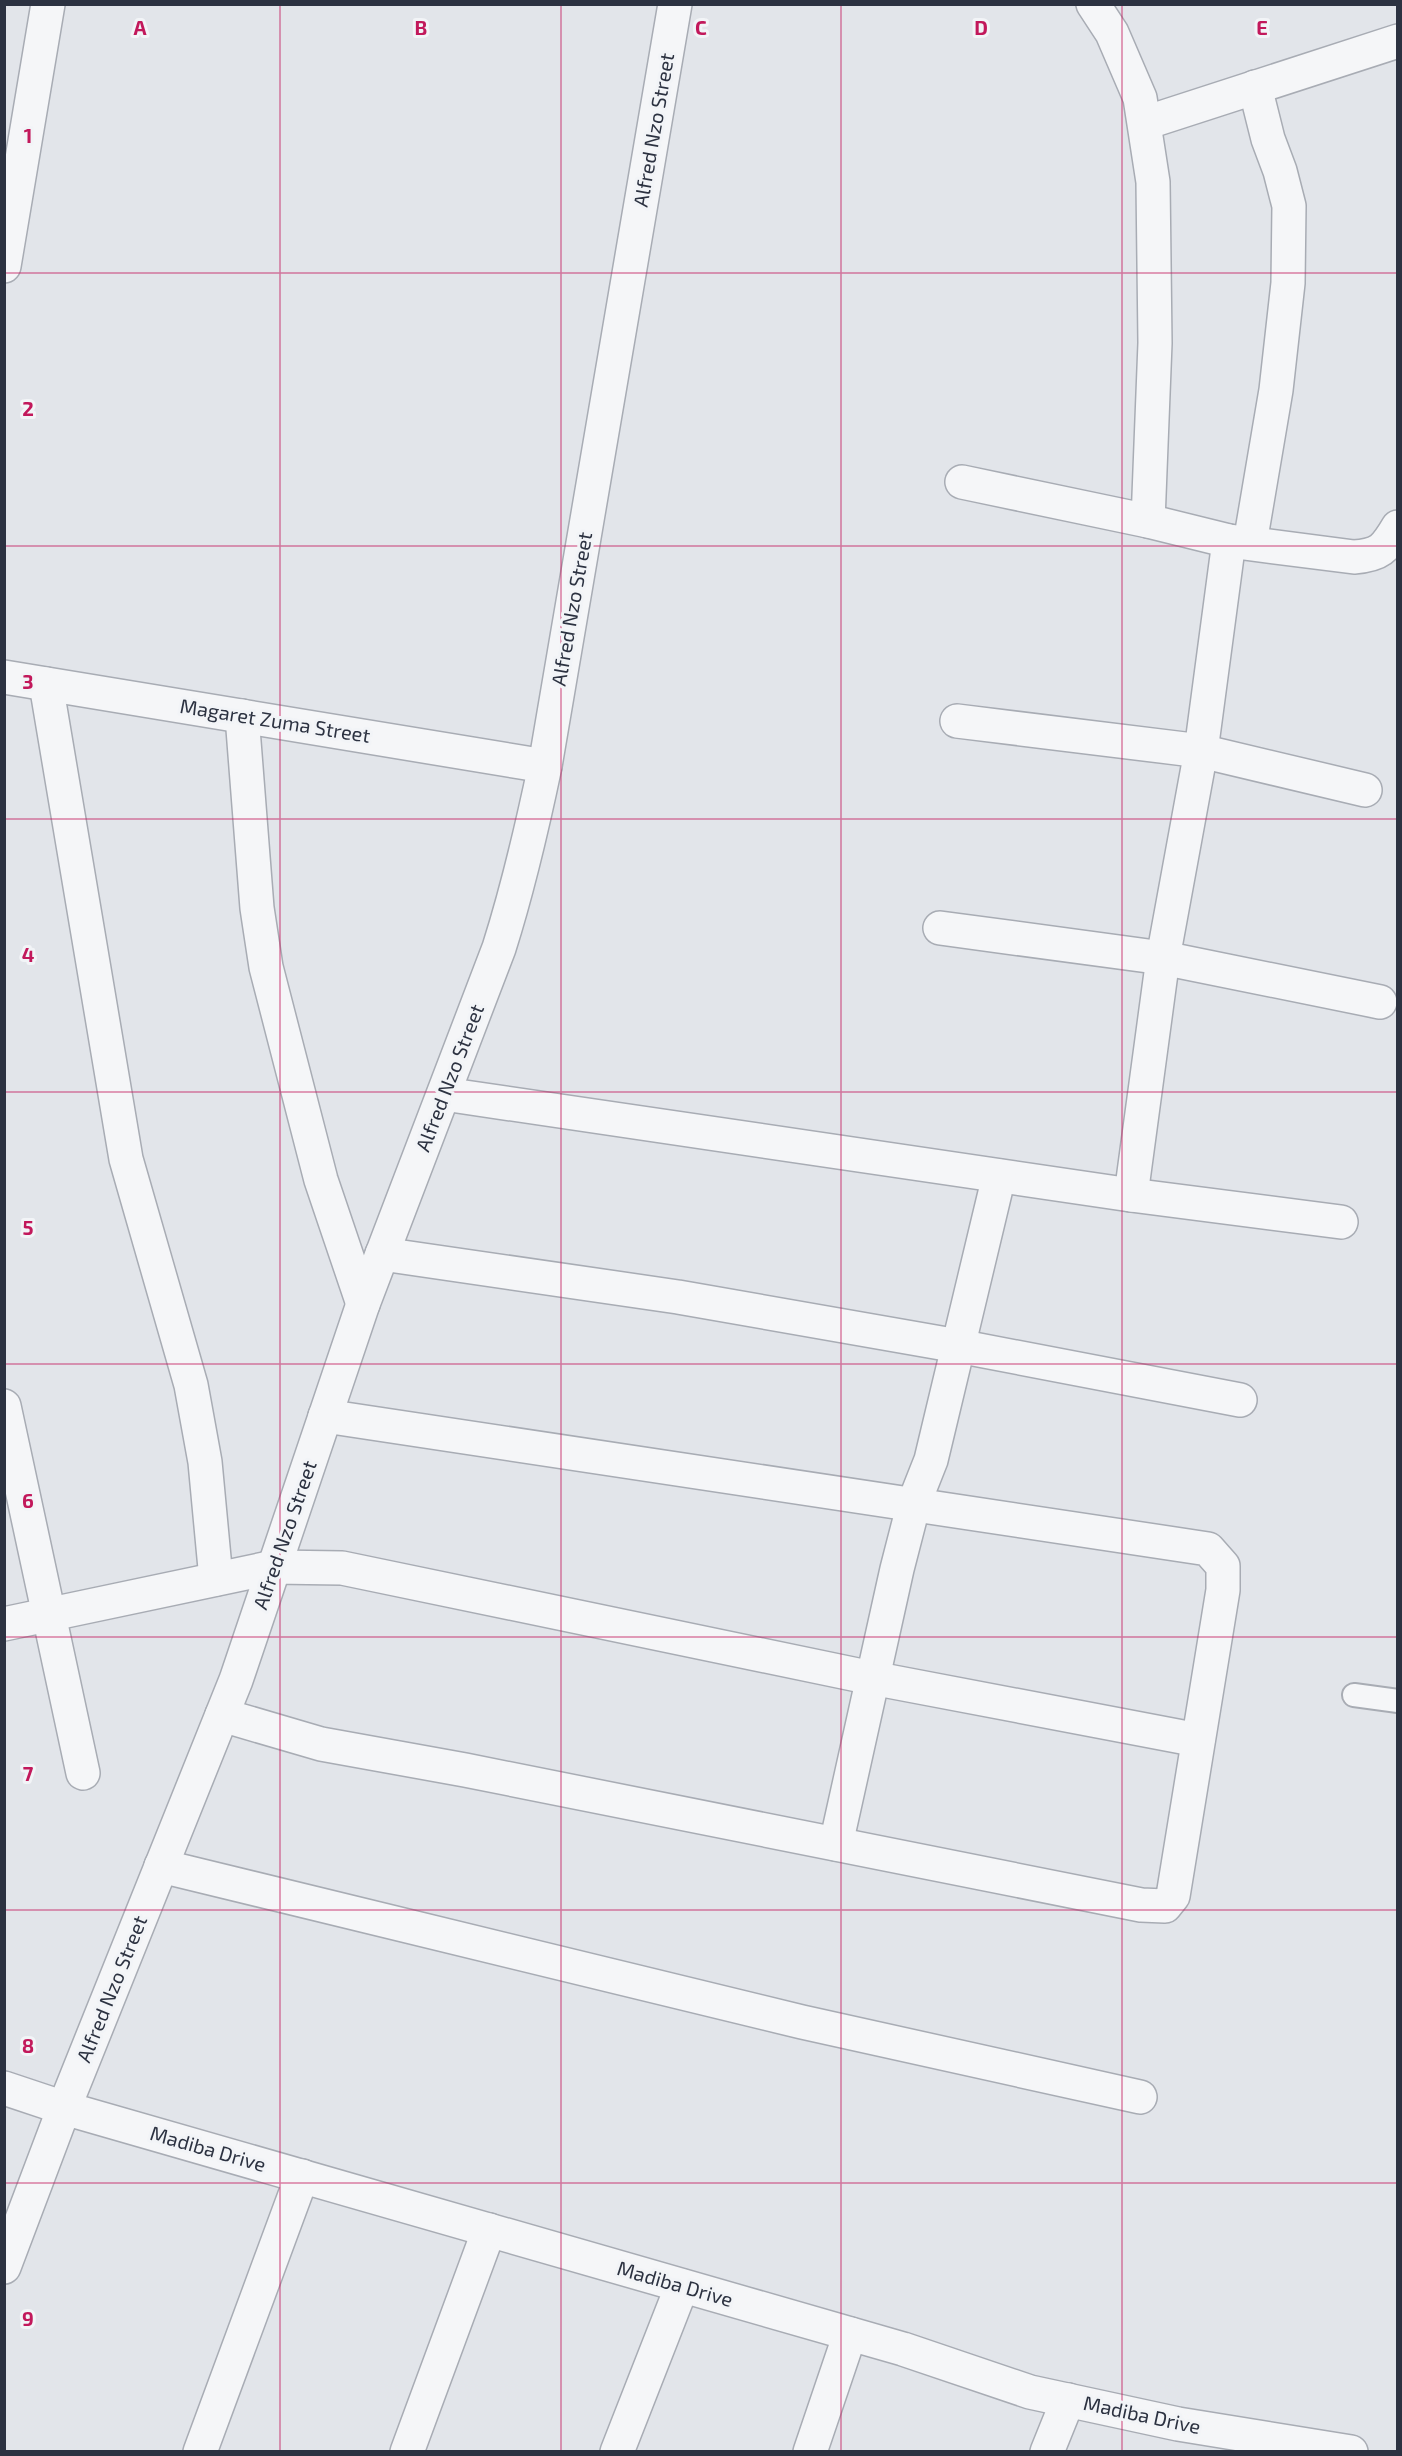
<svg xmlns="http://www.w3.org/2000/svg" width="1402" height="2456" font-family="'Exo 2',sans-serif">
	<rect width="100%" height="100%" fill="#e2e5ea"/>
	<g fill="none" stroke-linecap="round" stroke-linejoin="round">
		<defs>
			<path id="service" d="M1354,1695L1398,1701"/>
			<g id="minor">
				<path d="M1093,4L1112,33L1140,98L1153,182L1155,343L1148,521"/>
				<path d="M1145,123L1398,41"/>
				<path d="M4,266L48,4"/>
				<path d="M962,482L1148,521L1229,541L1354,557C1380,555 1385,549 1398,527"/>
				<path d="M1250,543L1276,390L1288,283L1289,206L1280,171L1268,139L1255,87"/>
				<path d="M4,677L545,766"/>
				<path d="M46,684L126,1159L191,1385L205,1462L216,1579"/>
				<path d="M242,716L257,908L266,967L321,1180L363,1304"/>
				<path d="M957,721L1201,751L1365,790"/>
				<path d="M940,928L1163,958L1380,1002"/>
				<path d="M444,1094L1131,1195L1341,1222"/>
				<path d="M1131,1195L1163,958L1201,751L1229,541"/>
				<path d="M382,1254L678,1297L958,1346L1240,1400"/>
				<path d="M4,1406L83,1773"/>
				<path d="M4,1624L274,1567L342,1568L872,1678L1198,1740"/>
				<path d="M222,1715L321,1744L465,1770L1141,1905L1165,1906L1173,1896L1223,1590V1566L1208,1549L325,1416"/>
				<path d="M836,1844L897,1569L914,1503L931,1460L999,1176"/>
				<path d="M161,1866L802,2022L1140,2097"/>
				<path d="M4,2267L64,2108L236,1680L363,1304L499,948C518,888 532,828 545,766L675,4"/>
				<path d="M200,2452L302,2176"/>
				<path d="M407,2452L489,2230"/>
				<path d="M617,2452L682,2286"/>
				<path d="M810,2452L850,2334"/>
				<path d="M1047,2452L1068,2400"/>
			</g>
			<path id="tertiary" d="M4,2088L64,2108L903,2349L1030,2392L1178,2424L1351,2452"/>
		</defs>
		<use href="#service" stroke="#a8acb4" stroke-width="26"/>
		<use href="#minor" stroke="#a8acb4" stroke-width="36"/>
		<use href="#tertiary" stroke="#a8acb4" stroke-width="36"/>
		<use href="#service" stroke="#f5f6f8" stroke-width="22"/>
		<use href="#minor" stroke="#f5f6f8" stroke-width="33"/>
		<use href="#tertiary" stroke="#f5f6f8" stroke-width="33"/>
	</g>
	<path fill="none" stroke="#c2185b" stroke-width="1.5" stroke-opacity="0.55" d="M280,4V2452M561,4V2452M841,4V2452M1122,4V2452M4,273H1398M4,546H1398M4,819H1398M4,1092H1398M4,1364H1398M4,1637H1398M4,1910H1398M4,2183H1398"/>
	<g text-anchor="middle" stroke-width="6" stroke-linejoin="round" paint-order="stroke">
		<g font-size="20" fill="#2c3241" stroke="#f2f4f7">
			<text transform="translate(654 130) rotate(-80)" y="7">Alfred Nzo Street</text>
			<text transform="translate(572 609) rotate(-80)" y="7">Alfred Nzo Street</text>
			<text transform="translate(275 721) rotate(9)" y="7">Magaret Zuma Street</text>
			<text transform="translate(450 1078) rotate(-69)" y="7">Alfred Nzo Street</text>
			<text transform="translate(285 1535) rotate(-71)" y="7">Alfred Nzo Street</text>
			<text transform="translate(112 1989) rotate(-68)" y="7">Alfred Nzo Street</text>
			<text transform="translate(208 2149) rotate(16)" y="7">Madiba Drive</text>
			<text transform="translate(675 2284) rotate(16)" y="7">Madiba Drive</text>
			<text transform="translate(1142 2415) rotate(12)" y="7">Madiba Drive</text>
		</g>
	</g>
	<g font-size="20" text-anchor="middle" font-weight="bold" fill="#c2185b" stroke="#f2f4f7" stroke-width="6" stroke-linejoin="round" paint-order="stroke">
		<text x="140" y="35">A</text>
		<text x="421" y="35">B</text>
		<text x="701" y="35">C</text>
		<text x="981" y="35">D</text>
		<text x="1262" y="35">E</text>
		<text x="28" y="143">1</text>
		<text x="28" y="416">2</text>
		<text x="28" y="689">3</text>
		<text x="28" y="962">4</text>
		<text x="28" y="1235">5</text>
		<text x="28" y="1508">6</text>
		<text x="28" y="1781">7</text>
		<text x="28" y="2053">8</text>
		<text x="28" y="2326">9</text>
	</g>
	<rect width="1402" height="2456" fill="none" stroke="#2c3241" stroke-width="12"/>
</svg>
